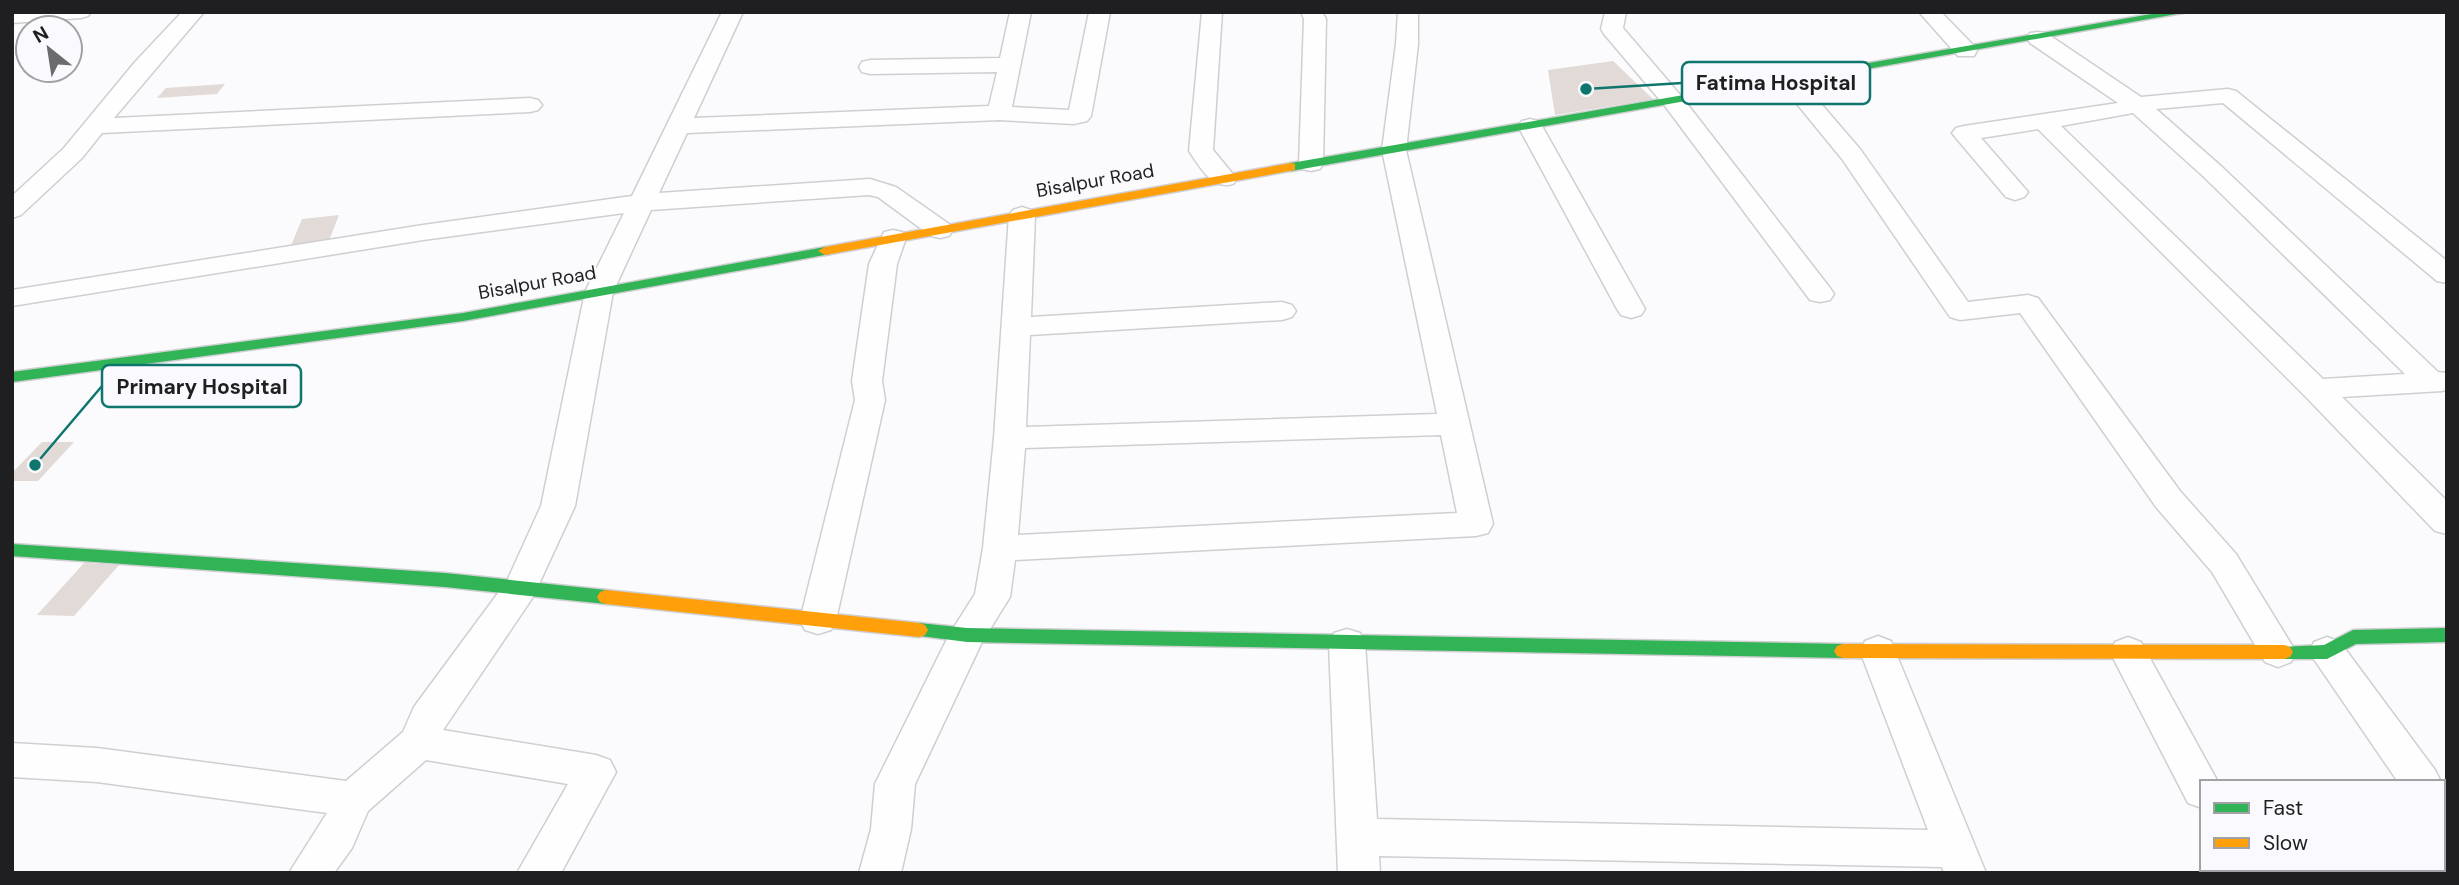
<svg xmlns="http://www.w3.org/2000/svg" width="2459" height="885" font-family="'DM Sans',sans-serif">
	<rect width="100%" height="100%" fill="#fbfbfd"/>
	<g fill="#e1dad6">
		<path d="M1613,61L1653,99L1555,115L1548,70Z"/>
		<path d="M225,84L217,94L157,98L166,88Z"/>
		<path d="M339,215L328,243L290,248L302,219Z"/>
		<path d="M42,442H74L38,481H12V473Z"/>
		<path d="M84,563L119,565L74,616L37,615Z"/>
	</g>
	<g fill="none" stroke-linecap="round" stroke-linejoin="round">
		<defs>
			<g id="street">
				<path d="M12,12H91L88,16L81,18L12,23Z"/>
				<path d="M182,12H204L114,118L530,98L538,100L542,105L538,110L530,112L102,133L82,158L21,215L12,218V196L64,148L135,62Z"/>
				<path d="M722,12H743L694,118L989,106L997,72L870,74L862,72L859,67L862,62L870,60L1000,58L1010,12H1031L1012,107L1069,110L1089,12H1110L1091,116L1087,121L1074,124L999,120L687,133L659,193L870,179L896,187L949,224L953,230L949,236L940,238L931,236L878,197L869,195L651,210L613,292L575,506L533,597L443,730L596,755L610,760L616,772L561,873H517L568,784L426,760L368,811L352,848L334,873H289L327,813L97,782L12,777V743L97,748L346,781L403,732L414,707L507,581L541,506L585,292L624,213L423,240L12,306V290L423,225L632,196Z"/>
				<path d="M1202,12H1222L1213,150L1237,179L1233,184C1212,190 1200,167 1189,151Z"/>
				<path d="M1301,12H1322L1326,19L1323,164L1320,169L1311,171L1302,169L1299,164L1304,19Z"/>
				<path d="M1398,12H1418V44L1406,150L1493,524L1488,533L1476,536L1015,560L1010,597L982,642L915,784L911,829L901,873H859L871,829L875,784L949,635L975,594L983,548L994,438L1009,215L1013,210L1022,207L1031,210L1035,215L1031,317L1282,302L1292,305L1296,311L1292,317L1282,320L1030,335L1026,427L1437,414L1382,150L1396,44ZM1441,435L1457,513L1018,535L1025,448Z"/>
				<path d="M1605,12H1626L1623,28L1681,96L1830,288L1834,294L1830,300L1820,302L1810,300L1665,106L1604,34L1601,29Z"/>
				<path d="M1919,12H1941L1974,46L1977,51L1974,56H1958Z"/>
				<path d="M2038,32L2046,33L2141,97L2228,89L2236,91L2447,261V283L2437,281L2223,103L2156,109L2222,167L2438,372L2447,373V389L2442,391L2342,397L2447,501V534L2435,531L2305,396L2038,129L1981,138L2028,192L2024,197L2015,200L2006,197L1956,138L1952,133L1956,128L1964,126L2118,103L2030,43L2027,38L2030,33ZM2133,113L2204,177L2405,374L2323,379L2061,126Z"/>
				<path d="M1790,75L1798,77L1860,149L1968,302L2028,295L2038,298L2180,491L2236,554L2296,652L2291,662L2278,667L2265,662L2212,572L2156,507L2020,313L1960,320L1950,317L1842,159L1779,82L1782,77Z"/>
				<path d="M1530,119L1538,121L1542,126L1645,309L1641,315L1631,318L1621,315L1617,309L1518,126L1522,121Z"/>
				<path d="M893,230L902,232L906,238L897,264L882,381L885,400L836,620L831,630L818,634L805,630L800,620L855,400L852,381L869,264L884,232Z"/>
				<path d="M1347,629L1360,633L1365,643L1377,819L1928,830L1860,651L1865,641L1878,636L1891,641L1986,873H1944L1942,867L1379,856L1380,873H1338L1329,643L1334,633Z"/>
				<path d="M2128,637L2141,642L2218,782H2202V808L2188,803L2110,652L2115,642Z"/>
				<path d="M2327,637L2340,642L2435,770L2441,782H2398L2309,652L2314,642Z"/>
				<path d="M2443,794L2447,796V835L2443,834Z"/>
				<path d="M2227,869H2270L2272,873H2229Z"/>
			</g>
			<g id="fast">
				<path d="M2163,12H2188L1291,171L1285,167L1291,163Z"/>
				<path d="M825,247L832,251L830,254L463,321L12,382V372L463,313Z"/>
				<path d="M12,544L445,573L606,590L612,592L615,597L612,602L606,604L445,587L12,556Z"/>
				<path d="M919,623L967,628L1843,644L1849,646L1852,651L1849,656L1843,658L967,642L913,635L910,630L913,625Z"/>
				<path d="M2447,628V642L2356,644L2327,659H2284L2278,657L2275,652L2278,647L2324,645L2353,630Z"/>
			</g>
			<g id="slow">
				<path d="M1291,163L1295,164V170L825,255L818,251L825,247Z"/>
				<path d="M606,590L919,623L925,625L928,630L925,635L919,637L606,604L600,602L597,597L600,592Z"/>
				<path d="M1843,644L2284,645L2290,647L2293,652L2290,657L2284,659L1843,658L1837,656L1834,651L1837,646Z"/>
			</g>
		</defs>
		<use href="#street" stroke="#cfcfd2" stroke-width="3"/>
		<use href="#fast" stroke="#cfcfd2" stroke-width="3"/>
		<use href="#slow" stroke="#cfcfd2" stroke-width="3"/>
		<use href="#street" fill="#fefeff" fill-rule="evenodd"/>
		<use href="#fast" fill="#30b455" fill-rule="evenodd"/>
		<use href="#slow" fill="#ff9f0a" fill-rule="evenodd"/>
	</g>
	<g text-anchor="middle" stroke-width="5" stroke-linejoin="round" paint-order="stroke">
		<g font-size="19" fill="#1f1f22" stroke="#fafafe">
			<text transform="translate(1095 180) rotate(-10)" y="7">Bisalpur Road</text>
			<text transform="translate(537 282) rotate(-10)" y="7">Bisalpur Road</text>
		</g>
	</g>
	<path fill="none" stroke="#0f766e" stroke-width="2.5" d="M1586 89L1682 83M35 465L102 386"/>
	<g fill="#0f766e" stroke="#fafafe" stroke-width="2.5">
		<circle cx="1586" cy="89" r="7"/>
		<circle cx="35" cy="465" r="7"/>
	</g>
	<g fill="#fafafe" stroke="#0f766e" stroke-width="2.5">
		<rect x="1682" y="62" width="188" height="42" rx="7"/>
		<rect x="102" y="365" width="199" height="42" rx="7"/>
	</g>
	<g font-size="21" text-anchor="middle" font-weight="bold" fill="#1f1f22">
		<text x="1776" y="90">Fatima Hospital</text>
		<text x="202" y="394">Primary Hospital</text>
	</g>
	<rect width="2459" height="885" fill="none" stroke="#1f1f22" stroke-width="28"/>
	<rect x="2200" y="780" width="245" height="91" fill="#fafafe" stroke="#a2a2a6" stroke-width="2"/>
	<rect x="2214" y="803" width="35" height="10" fill="#30b455" stroke="#a2a2a6" stroke-width="2"/>
	<text x="2263" y="815" font-size="21" fill="#1f1f22">Fast</text>
	<rect x="2214" y="838" width="35" height="10" fill="#ff9f0a" stroke="#a2a2a6" stroke-width="2"/>
	<text x="2263" y="850" font-size="21" fill="#1f1f22">Slow</text>
	<g transform="translate(49 49) rotate(330)"><circle r="33" fill="#fafafe" stroke="#a2a2a6" stroke-width="2"/>
	<path d="M0-5L12 26L0 18L-12 26Z" fill="#6c6c6f"/>
	<text y="-10" font-size="19" font-weight="bold" text-anchor="middle" fill="#1f1f22">N</text>
	</g>
</svg>
